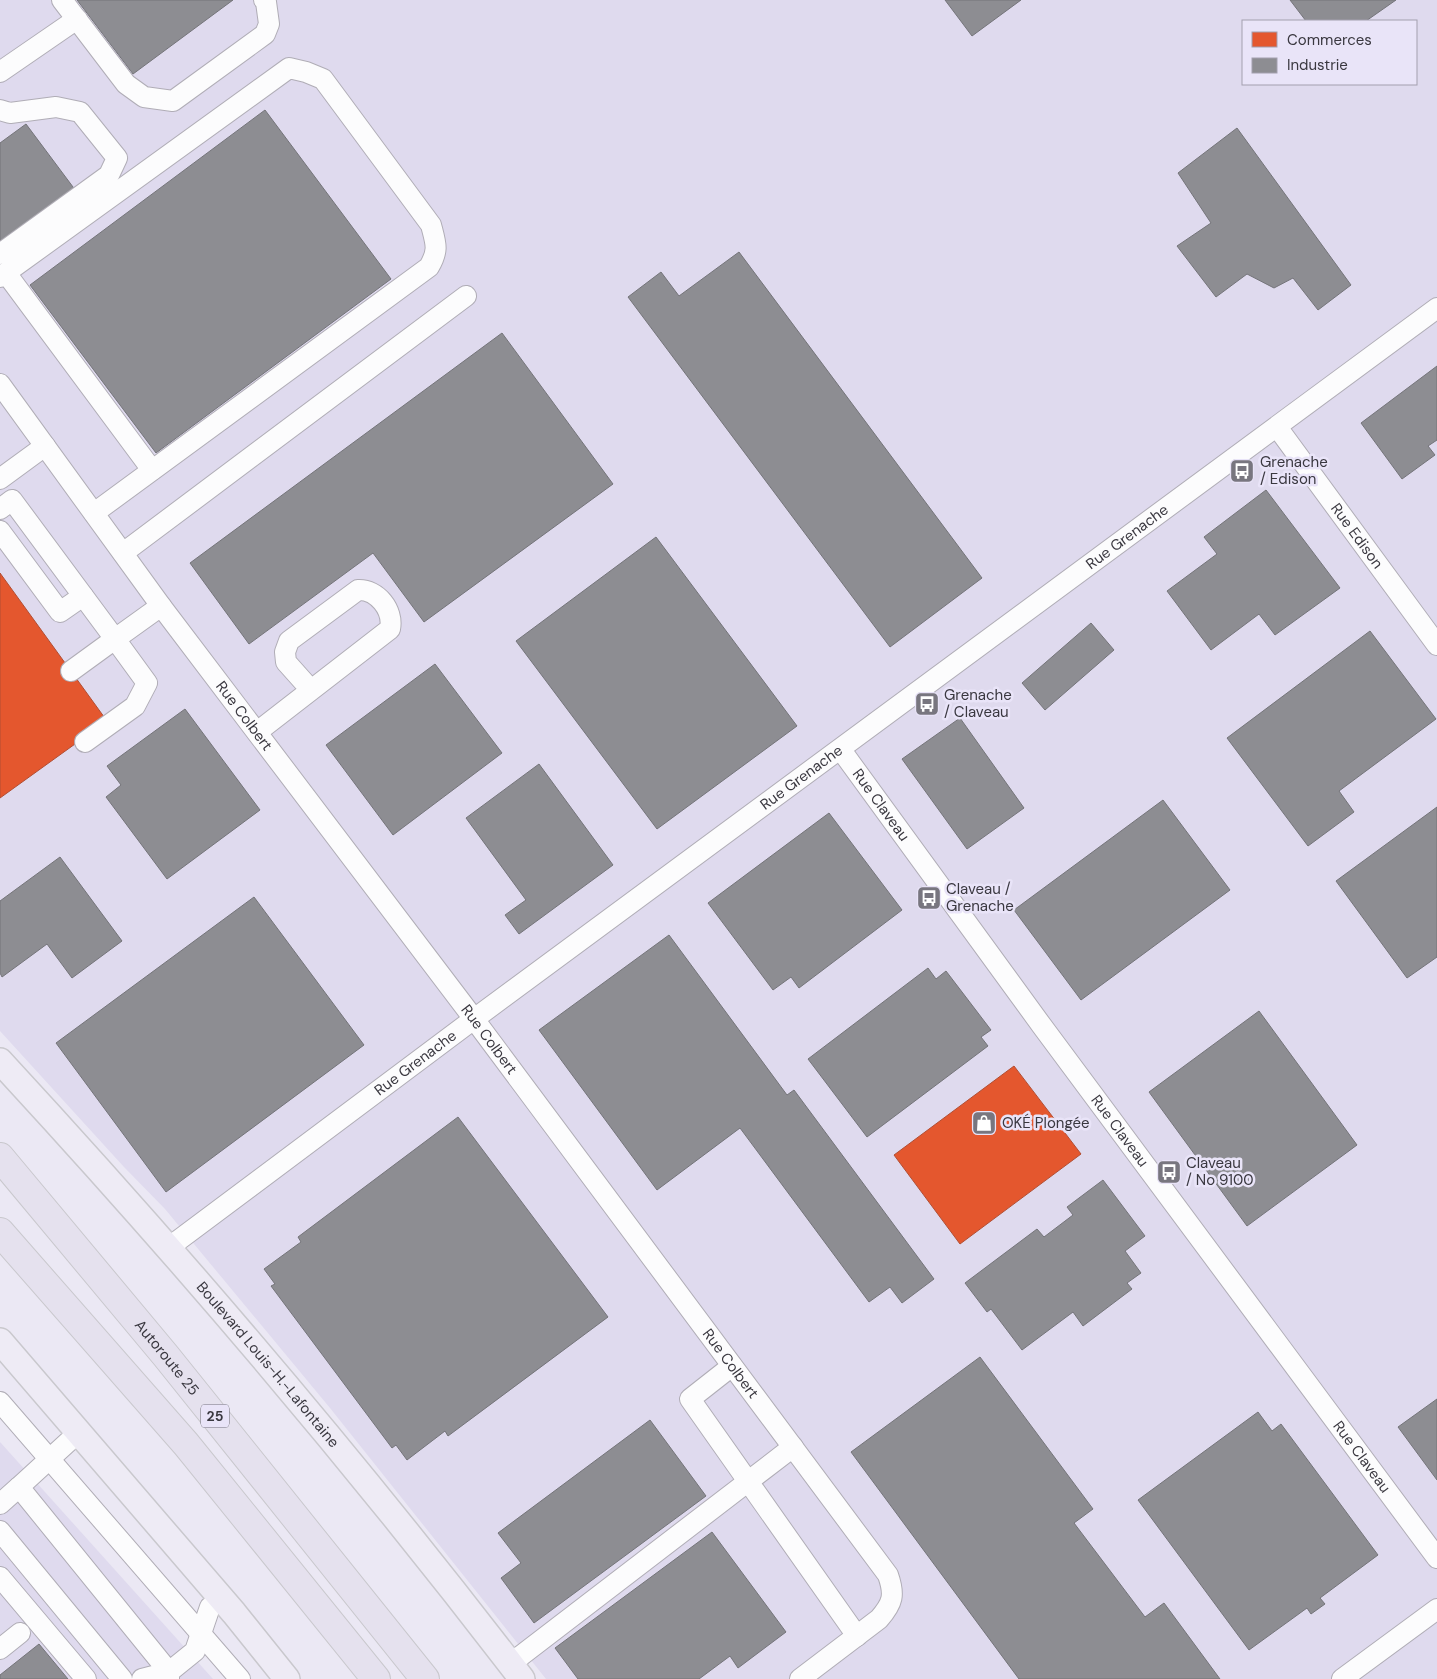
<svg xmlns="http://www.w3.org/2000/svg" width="1437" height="1679" font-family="'DM Sans',sans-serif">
	<rect width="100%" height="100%" fill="#ebe8f4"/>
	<g fill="#dfdaee" fill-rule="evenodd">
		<path d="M0,0H1437V1679H546L330,1408L165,1209L124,1167L0,1031ZM1243,21H1416V84H1243Z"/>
		<path d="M0,1442L213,1679H0Z"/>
	</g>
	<g fill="#e4572e" stroke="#b14e33">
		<path d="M0,573L107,721L0,798Z"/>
		<path d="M1014,1066L1081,1154L960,1244L894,1155Z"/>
	</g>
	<g fill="#8d8d92" stroke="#747479">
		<path d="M77,0H233L133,74Z"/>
		<path d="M945,0H1021L972,36Z"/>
		<path d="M1290,0H1396L1366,21H1306Z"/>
		<path d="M265,110L391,279L156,453L30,285Z"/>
		<path d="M26,124L76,191L0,248V143Z"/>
		<path d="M1237,128L1351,285L1318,310L1293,278L1274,288L1247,274L1216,297L1177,246L1211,223L1178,173Z"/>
		<path d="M739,252L982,578L890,647L628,297L661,272L679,296Z"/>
		<path d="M502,333L613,484L424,622L373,553L249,644L190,563Z"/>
		<path d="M1437,366V440L1428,446L1435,455L1402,479L1361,423Z"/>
		<path d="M1266,490L1340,588L1275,635L1259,614L1211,650L1167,591L1217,554L1204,537Z"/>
		<path d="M656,537L797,726L657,829L516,641Z"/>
		<path d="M1091,623L1114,650L1045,710L1022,683Z"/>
		<path d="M1370,631L1436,719L1339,791L1354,812L1308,846L1227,738Z"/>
		<path d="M435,664L502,753L393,835L326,745Z"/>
		<path d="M185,709L260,810L167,879L106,797L121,785L107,766Z"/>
		<path d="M960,718L1024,808L967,849L902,759Z"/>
		<path d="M539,764L613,865L519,934L505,915L526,900L466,818Z"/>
		<path d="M1163,800L1230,890L1081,1000L1014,910Z"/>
		<path d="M1437,807V957L1407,978L1336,881Z"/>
		<path d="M829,813L902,910L799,988L791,977L773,990L708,903Z"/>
		<path d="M60,857L122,941L72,978L47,944L2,977L0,973V901Z"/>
		<path d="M254,897L364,1045L166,1192L56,1043Z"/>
		<path d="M669,935L787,1095L794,1090L934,1279L902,1303L890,1287L869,1302L740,1128L657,1190L539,1030Z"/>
		<path d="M928,968L936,979L946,971L991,1030L981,1037L988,1046L867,1137L808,1059Z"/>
		<path d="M1259,1011L1357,1145L1247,1226L1149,1092Z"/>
		<path d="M458,1117L608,1317L448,1436L445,1431L407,1460L396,1445L392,1448L271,1286L275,1284L264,1269L301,1242L298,1237Z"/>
		<path d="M1103,1180L1145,1236L1125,1251L1141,1273L1127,1283L1132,1289L1083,1326L1073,1312L1022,1350L991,1309L987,1312L965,1283L1037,1229L1044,1237L1073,1215L1067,1207Z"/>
		<path d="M980,1357L1093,1509L1074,1523L1145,1617L1164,1603L1220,1679H1019L851,1452Z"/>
		<path d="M1437,1399V1480L1398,1427Z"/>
		<path d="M1258,1412L1272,1431L1281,1424L1378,1555L1320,1598L1325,1604L1311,1614L1307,1608L1249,1650L1138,1500Z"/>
		<path d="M650,1420L706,1496L534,1623L501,1578L521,1563L498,1533Z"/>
		<path d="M712,1532L786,1632L738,1668L730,1656L699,1679H578L555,1648Z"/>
		<path d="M39,1644L68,1679H0V1675Z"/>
	</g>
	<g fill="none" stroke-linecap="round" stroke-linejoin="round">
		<defs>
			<g id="minor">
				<path d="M62,0L126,84L144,97L173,101L265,34L269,24L266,2L264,0"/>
				<path d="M0,72L77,19"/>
				<path d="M0,110L10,113L56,107L80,112L117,158L109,175L0,254"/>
				<path d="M6,273L152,470"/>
				<path d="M0,277L289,68L306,72L323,79L431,225C436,244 439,250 429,267L94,513"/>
				<path id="s1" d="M0,384L161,606L474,1019L888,1575C895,1595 893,1603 879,1619L800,1679"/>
				<path id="s2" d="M1277,427L1437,645"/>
				<path d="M0,479L45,446"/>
				<path d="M0,509L12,500L115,639L161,606"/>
				<path d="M0,531L60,612L83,596"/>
				<path d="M123,553L466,296"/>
				<path d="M71,671L115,639L147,683L135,706L85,742"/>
				<path d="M257,732L390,629C394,610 377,589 358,590L289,641L285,652L286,662L311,690"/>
				<path id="s3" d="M841,750L1042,1026L1437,1558"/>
				<path id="s4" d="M168,1248L474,1019L1437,308"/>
				<path d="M732,1366L690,1399L857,1636"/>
				<path d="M0,1402L240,1679"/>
				<path d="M79,1432L19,1487L169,1672L195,1651L210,1607L222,1599"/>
				<path d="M0,1504L19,1487"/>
				<path d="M0,1531L122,1679"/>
				<path d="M0,1577L86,1679"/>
				<path d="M0,1649L20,1633"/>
				<path d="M510,1664L793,1447"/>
				<path d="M142,1679L169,1672V1679"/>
				<path d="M1342,1679L1437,1609"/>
			</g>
			<g id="major">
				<path id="s5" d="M0,1061C183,1259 358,1465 522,1679"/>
				<path d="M0,1341L234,1613L287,1679"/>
			</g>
			<g id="highway">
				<path id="s6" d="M0,1157L166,1356L425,1679"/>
				<path d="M0,1232L186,1444L376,1679"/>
			</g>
		</defs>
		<use href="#minor" stroke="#b0adb6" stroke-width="22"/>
		<use href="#major" stroke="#c9c8cd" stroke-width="28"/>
		<use href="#highway" stroke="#c9c8cd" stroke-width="30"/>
		<use href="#minor" stroke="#fcfcfd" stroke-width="20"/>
		<use href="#major" stroke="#eeebf5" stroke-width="25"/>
		<use href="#highway" stroke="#e5e1ee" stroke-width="28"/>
	</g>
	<defs>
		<symbol id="bus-square" viewBox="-11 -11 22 22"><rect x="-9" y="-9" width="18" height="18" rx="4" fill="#78767f" stroke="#e9e4f8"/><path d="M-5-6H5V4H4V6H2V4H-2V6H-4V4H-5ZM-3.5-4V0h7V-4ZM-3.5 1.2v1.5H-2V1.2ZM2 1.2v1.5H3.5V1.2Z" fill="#fff"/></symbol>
		<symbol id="shop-square" viewBox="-11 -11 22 22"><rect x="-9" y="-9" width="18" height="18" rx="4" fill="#78767f" stroke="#e9e4f8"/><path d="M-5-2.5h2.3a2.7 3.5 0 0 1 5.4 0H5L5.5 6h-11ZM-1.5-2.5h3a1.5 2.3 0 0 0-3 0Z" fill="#fff"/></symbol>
	</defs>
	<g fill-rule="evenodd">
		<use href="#bus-square" x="1228" y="457" width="28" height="28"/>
		<use href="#bus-square" x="913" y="690" width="28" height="28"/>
		<use href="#bus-square" x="915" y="884" width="28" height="28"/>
		<use href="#shop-square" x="970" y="1109" width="28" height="28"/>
		<use href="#bus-square" x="1155" y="1158" width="28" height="28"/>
	</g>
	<g text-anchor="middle" stroke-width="5" stroke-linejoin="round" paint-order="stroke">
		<rect fill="#e9e4f8" stroke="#6e6c77" stroke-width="1" x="201" y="1404.5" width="28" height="23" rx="4"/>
		<g font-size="14" font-weight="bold" fill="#3a3840">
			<text x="215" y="1421">25</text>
		</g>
		<g font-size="15" fill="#3a3840" stroke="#e9e4f8" text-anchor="start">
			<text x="1260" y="467">Grenache<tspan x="1260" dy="17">/ Edison</tspan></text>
			<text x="944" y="700">Grenache<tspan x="944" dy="17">/ Claveau</tspan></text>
			<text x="946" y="894">Claveau /<tspan x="946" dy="17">Grenache</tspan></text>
			<text x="1002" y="1128">OKÉ Plongée</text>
			<text x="1186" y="1168">Claveau<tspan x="1186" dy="17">/ No 9100</tspan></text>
		</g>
		<g font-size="15" fill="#3a3840" stroke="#e9e4f8">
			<text dy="5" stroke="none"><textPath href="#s2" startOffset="135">Rue Edison</textPath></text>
			<text dy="5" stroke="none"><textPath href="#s4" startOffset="1194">Rue Grenache</textPath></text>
			<text dy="5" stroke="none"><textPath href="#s1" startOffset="412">Rue Colbert</textPath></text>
			<text dy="5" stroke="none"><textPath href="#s4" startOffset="789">Rue Grenache</textPath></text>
			<text dy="5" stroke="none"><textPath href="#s3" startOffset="68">Rue Claveau</textPath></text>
			<text dy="5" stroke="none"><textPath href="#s1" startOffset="818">Rue Colbert</textPath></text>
			<text dy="5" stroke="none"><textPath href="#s4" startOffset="309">Rue Grenache</textPath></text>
			<text dy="5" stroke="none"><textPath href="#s3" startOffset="472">Rue Claveau</textPath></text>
			<text dy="5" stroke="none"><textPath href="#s6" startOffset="261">Autoroute 25</textPath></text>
			<text dy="5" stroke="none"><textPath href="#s1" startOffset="1222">Rue Colbert</textPath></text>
			<text dy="5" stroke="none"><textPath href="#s5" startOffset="405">Boulevard Louis-H.-Lafontaine</textPath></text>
			<text dy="5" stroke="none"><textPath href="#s3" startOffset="878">Rue Claveau</textPath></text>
		</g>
	</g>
	<rect x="1242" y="20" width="175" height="65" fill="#e9e4f8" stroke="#a39fae"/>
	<rect x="1252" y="32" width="25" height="15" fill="#e4572e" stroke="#a39fae"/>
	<text x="1287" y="45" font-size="15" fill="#3a3840">Commerces</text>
	<rect x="1252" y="58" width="25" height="15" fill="#8d8d92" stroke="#a39fae"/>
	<text x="1287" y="70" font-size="15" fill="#3a3840">Industrie</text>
</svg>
